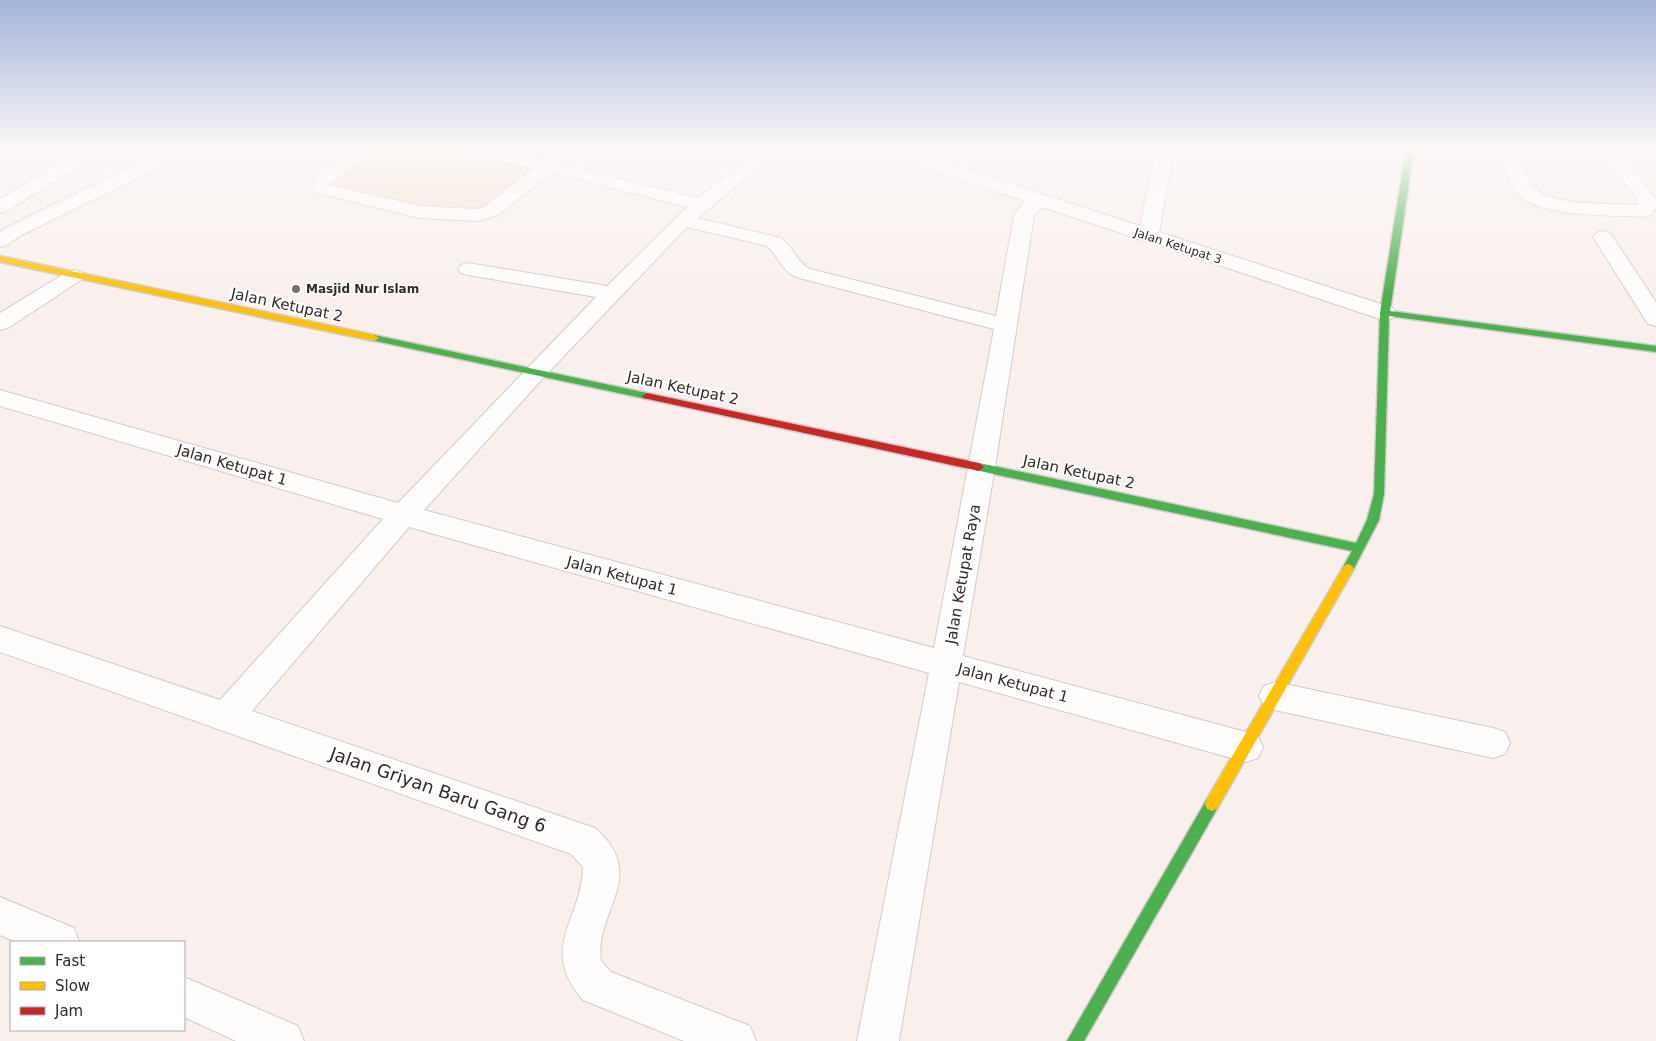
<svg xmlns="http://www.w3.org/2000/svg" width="1656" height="1041" font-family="'DejaVu Sans',sans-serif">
	<rect width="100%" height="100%" fill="#f9f0ee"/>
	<path fill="#f2decc" d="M377,149H452L535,165L537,174L475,213L427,208L333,187L328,183Z"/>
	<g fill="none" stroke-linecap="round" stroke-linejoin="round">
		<defs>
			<g id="street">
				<path d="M82,149H103L100,153L7,211L0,213V199Z"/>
				<path d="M167,149H190L187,153L18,237L7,245L0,247V232L4,229Z"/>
				<path d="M356,149H377L374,153L331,182L330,185L420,206L476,209L484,207L534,168L461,153L458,149H492L549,161L698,198L760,149H780L698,218L781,238C793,247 797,262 810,269L996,316L1014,215L1025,201L880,153L877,149H903L1140,226L1156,149H1174L1159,232L1393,308L1396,313L1393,318L1385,320L1377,318L1150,242L1141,241L1139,239L1042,207L1034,215L995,467L963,656L1246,732L1258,736L1263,747L1258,758L1246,762L959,682L899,1041H857L929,673L409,527L252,711L595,828C650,876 594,910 601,961L611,972L750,1026L756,1041H684L583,1000C538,947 581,923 583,867L571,854L0,652V626L220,700L383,519L0,406V390L398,503L596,297L468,275L461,273L458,269L461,265L468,263L607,286L687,207L552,172L498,215L477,221L420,218L316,193L312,185L316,175ZM687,227L767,246C778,256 782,271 796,277L994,329L934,648L424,510L544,377Z"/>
				<path d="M1496,149H1514C1520,161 1524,176 1533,187C1552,207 1611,203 1638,205L1637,199L1599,149H1617L1656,199V208L1651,215L1644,217C1614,215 1547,217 1524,199C1509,187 1503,165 1496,149Z"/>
				<path d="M1603,231L1610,233L1656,302V326L1648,324L1593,237L1596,233Z"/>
				<path d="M74,270L81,272L85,276L81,280L8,328L0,330V313L67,272Z"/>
				<path d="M1275,682L1493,728L1505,732L1510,743L1505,754L1493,758L1275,710L1264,706L1259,696L1264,686Z"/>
				<path d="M0,897L74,928L79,942H16L0,935Z"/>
				<path d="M184,977L298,1026L304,1041H236L184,1017Z"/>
			</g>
			<g id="fast">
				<path d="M1406,149H1414L1390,311L1656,346V352L1389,316L1384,494L1379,520L1352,572H1344L1342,569L1352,551L975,470L974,467L979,463L1356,543L1367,520L1374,494L1380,313Z"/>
				<path d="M374,335L647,393L652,396L647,399L371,340V336Z"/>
				<path d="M1212,797L1217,799L1219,804L1217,809L1084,1041H1067L1207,799Z"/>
			</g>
			<g id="slow">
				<path d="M0,256L374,335L379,338L374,341L0,262Z"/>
				<path d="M1348,564L1352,566L1354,569L1352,572L1217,809L1212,811L1207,809L1205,804L1207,799L1344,566Z"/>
			</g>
			<path id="jam" d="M647,393L979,463L984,467L979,471L643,398L642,396Z"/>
		</defs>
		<use href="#street" stroke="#d1cac8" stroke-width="2"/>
		<use href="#fast" stroke="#d1cac8" stroke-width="3"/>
		<use href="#slow" stroke="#d1cac8" stroke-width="3"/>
		<use href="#jam" stroke="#d1cac8" stroke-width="3"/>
		<use href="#street" fill="#fefdfc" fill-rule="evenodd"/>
		<use href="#fast" fill="#4caf50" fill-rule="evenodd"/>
		<use href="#slow" fill="#ffc107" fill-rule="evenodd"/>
		<use href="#jam" fill="#c62828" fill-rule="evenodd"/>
	</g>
	<linearGradient id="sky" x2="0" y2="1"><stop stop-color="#a4b4db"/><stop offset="0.51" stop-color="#fcf8f7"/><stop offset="1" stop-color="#fcf8f7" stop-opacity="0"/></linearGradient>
	<rect width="1656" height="295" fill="url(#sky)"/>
	<circle fill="#786f6d" stroke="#fff" stroke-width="2" cx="296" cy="289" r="5"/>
	<g text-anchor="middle" stroke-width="4" stroke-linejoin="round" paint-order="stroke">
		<g font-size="12" fill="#322928" stroke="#fff">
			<text transform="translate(1178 246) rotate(18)" y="4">Jalan Ketupat 3</text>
		</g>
		<g font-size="12" font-weight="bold" fill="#322928" stroke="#fff" text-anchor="start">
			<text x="306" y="293">Masjid Nur Islam</text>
		</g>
		<g font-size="15" fill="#322928" stroke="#fff">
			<text transform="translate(287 305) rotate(12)" y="5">Jalan Ketupat 2</text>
			<text transform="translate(683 388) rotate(12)" y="5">Jalan Ketupat 2</text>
			<text transform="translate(232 465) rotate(16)" y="5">Jalan Ketupat 1</text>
			<text transform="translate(1079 472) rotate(12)" y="5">Jalan Ketupat 2</text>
			<text transform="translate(963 574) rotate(-80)" y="5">Jalan Ketupat Raya</text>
			<text transform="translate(622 576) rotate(15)" y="5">Jalan Ketupat 1</text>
			<text transform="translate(1013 683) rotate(15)" y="5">Jalan Ketupat 1</text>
		</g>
		<g font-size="18" fill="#322928" stroke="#fff">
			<text transform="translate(438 790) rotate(19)" y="6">Jalan Griyan Baru Gang 6</text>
		</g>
	</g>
	<rect x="10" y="941" width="175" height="90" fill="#ffffff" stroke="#ada9a9"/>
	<rect x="20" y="957" width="25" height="8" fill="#4caf50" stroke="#ada9a9"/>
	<text x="55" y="966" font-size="15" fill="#322928">Fast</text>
	<rect x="20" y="982" width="25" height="8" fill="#ffc107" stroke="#ada9a9"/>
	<text x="55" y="991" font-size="15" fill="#322928">Slow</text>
	<rect x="20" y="1007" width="25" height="8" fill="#c62828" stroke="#ada9a9"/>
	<text x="55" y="1016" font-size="15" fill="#322928">Jam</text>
</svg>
